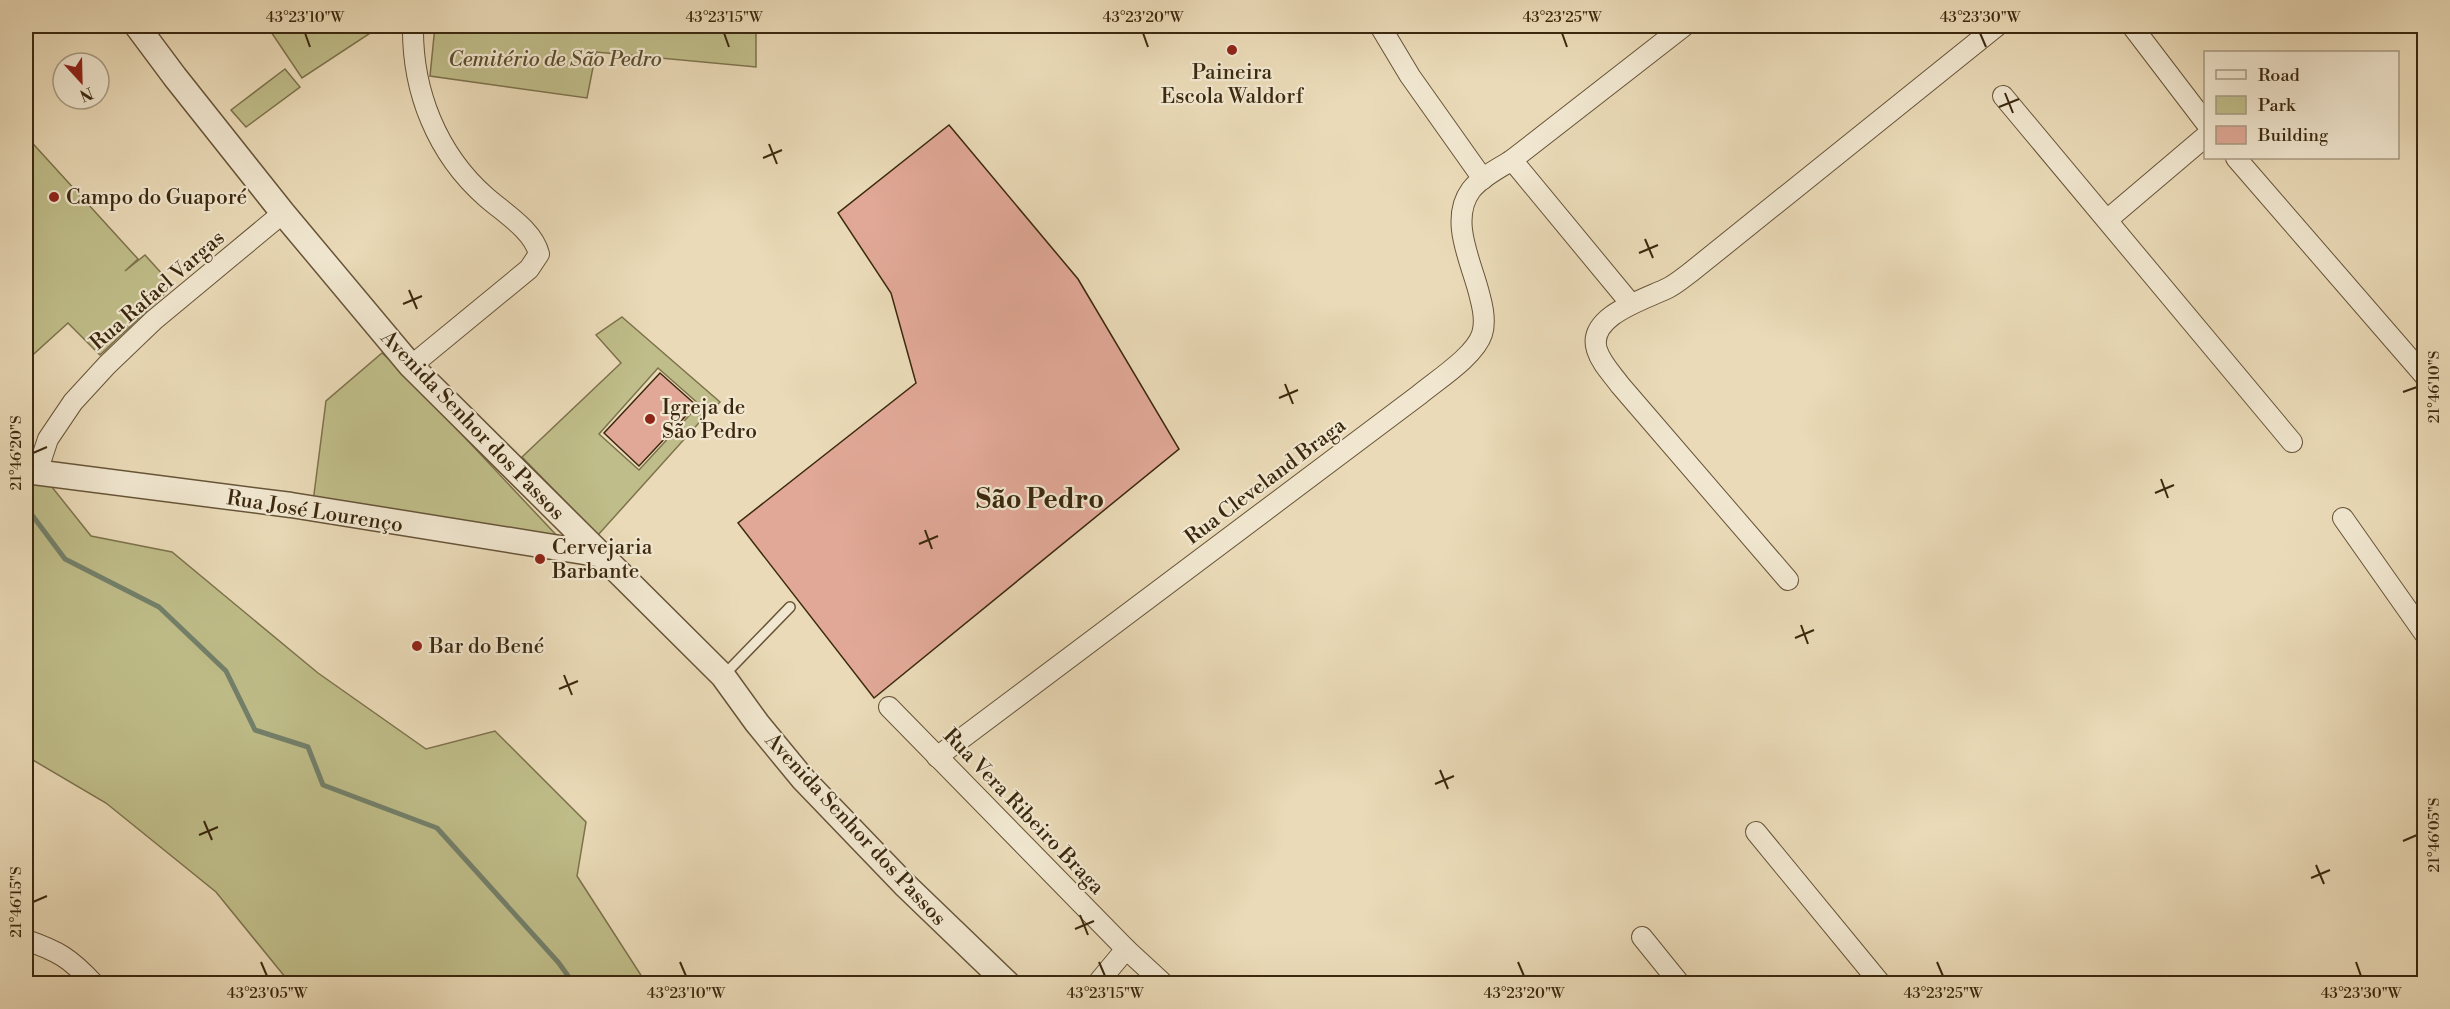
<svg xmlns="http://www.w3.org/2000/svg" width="2450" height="1009" font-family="'Libre Bodoni',serif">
	<rect width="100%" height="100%" fill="#eadab7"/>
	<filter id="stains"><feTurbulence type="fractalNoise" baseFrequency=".00333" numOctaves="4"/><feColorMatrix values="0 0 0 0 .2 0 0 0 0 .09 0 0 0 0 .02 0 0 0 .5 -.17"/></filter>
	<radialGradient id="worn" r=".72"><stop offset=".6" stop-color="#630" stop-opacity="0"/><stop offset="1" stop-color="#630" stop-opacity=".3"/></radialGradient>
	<g fill="#bfbd89" stroke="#7d724c" stroke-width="1.5">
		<path d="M267,26H381L302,78Z"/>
		<path d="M435,26H756V67L596,52L587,98L430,76Z"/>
		<path d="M285,69L300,87L246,127L231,110Z"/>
		<path d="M26,136L138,259L125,271L145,255L173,286L100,355L68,323L26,361Z"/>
		<path d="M622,317L720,402L709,413L658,368L599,434L639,470L697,407L707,414L598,535L522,457L621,363L596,335Z"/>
		<path d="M382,353L407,376L560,539L313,502L326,401Z"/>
		<path d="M26,477H44L91,536L172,552L318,673L426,749L495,731L586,822L577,876L646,983H290L216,892L106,803L26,756Z"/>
	</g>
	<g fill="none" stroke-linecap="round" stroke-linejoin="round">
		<path stroke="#73806a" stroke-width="5" d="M26,507L65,559L159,607L226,671L255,730L308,747L323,785L437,828L558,962L574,984"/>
	</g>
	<g fill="#e1a897" stroke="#3b280e" stroke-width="1.5">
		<path d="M949,125L1078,279L1179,449L874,698L738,523L916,383L891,293L838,213Z"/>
		<path d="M660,373L696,405L639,466L604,433Z"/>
	</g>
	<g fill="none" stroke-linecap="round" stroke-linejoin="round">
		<defs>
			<path id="service" d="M723,676L790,607"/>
			<g id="minor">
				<path d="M1380,26L1410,76L1483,179"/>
				<path d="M2132,26L2206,123"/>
				<path d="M2003,96L2292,442"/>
				<path d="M2236,158L2424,375"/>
				<path d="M1512,160L1631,304"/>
				<path d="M2107,220L2206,136"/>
				<path d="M411,366L529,269L539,254C533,230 504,213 486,197C437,154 412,91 413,26"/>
				<path d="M37,472L48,439L73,402L107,365L154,320L283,213"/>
				<path d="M2343,518L2424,633"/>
				<path d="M1788,580L1620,385C1612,374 1601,363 1597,350C1586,316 1646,299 1668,288C1676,284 1683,278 1691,272L1997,26"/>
				<path d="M889,707L1126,949L1164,984"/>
				<path d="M937,757L1419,395C1437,380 1475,356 1482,334C1486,322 1483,308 1480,297C1473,265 1448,221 1471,190C1481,177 1498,169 1512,160L1684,26"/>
				<path d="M1756,832L1881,984"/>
				<path d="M1642,937L1680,984"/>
				<path d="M26,940C58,951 70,958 94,984"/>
				<path d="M1097,984L1126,949"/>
			</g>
			<g id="tertiary">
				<path d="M137,26L175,77L283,213L411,366L723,676L757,723L803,779L904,884L1008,984"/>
				<path d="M26,471L291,505L603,555"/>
			</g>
		</defs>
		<use href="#service" stroke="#675438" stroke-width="12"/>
		<use href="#minor" stroke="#675438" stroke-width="22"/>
		<use href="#tertiary" stroke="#675438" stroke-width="27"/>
		<use href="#service" stroke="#f1e7d0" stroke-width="9"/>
		<use href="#minor" stroke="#f1e7d0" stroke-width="20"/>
		<use href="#tertiary" stroke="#f1e7d0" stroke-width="24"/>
	</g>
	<path fill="none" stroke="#3b280e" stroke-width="2" d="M305,33L310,47M724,33L729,47M1143,33L1148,47M1562,33L1567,47M1980,33L1986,47M2005,93L2013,113M1999,107L2019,99M769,144L777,164M763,158L782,150M1645,239L1653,258M1639,253L1658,245M409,290L417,309M403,304L422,296M1285,384L1293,404M2403,392L2417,387M1279,398L1298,390M33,453L47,447M2161,479L2168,498M2155,493L2174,485M925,530L932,549M919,544L938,536M1801,625L1808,644M1795,638L1814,630M564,675L572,695M559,689L578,681M1440,770L1448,789M1435,784L1454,776M204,821L212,840M199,835L218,827M2403,841L2417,835M2316,865L2324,884M2311,878L2330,870M33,902L47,896M1080,915L1088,935M1075,929L1094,921M261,962L267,976M680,962L686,976M1099,962L1105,976M1518,962L1524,976M1937,962L1943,976M2356,962L2361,976"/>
	<g fill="#8f2418" stroke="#f1e7d0" stroke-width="2">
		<circle cx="1232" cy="50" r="6"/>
		<circle cx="54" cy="197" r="6"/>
		<circle cx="650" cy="419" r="6"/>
		<circle cx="540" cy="559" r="6"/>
		<circle cx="417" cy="646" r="6"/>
	</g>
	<g text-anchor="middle" stroke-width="4.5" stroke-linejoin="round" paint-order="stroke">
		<g font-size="21" font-style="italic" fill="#5c4d2d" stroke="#f1e7d0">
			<text x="555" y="66">Cemitério de São Pedro</text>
		</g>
		<g font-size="21" fill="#3b280e" stroke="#f1e7d0" text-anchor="start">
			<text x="1232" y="79" text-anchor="middle">Paineira<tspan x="1232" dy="24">Escola Waldorf</tspan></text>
			<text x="66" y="204">Campo do Guaporé</text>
			<text x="662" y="414">Igreja de<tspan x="662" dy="24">São Pedro</tspan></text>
			<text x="552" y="554">Cervejaria<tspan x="552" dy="24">Barbante</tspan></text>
			<text x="429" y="653">Bar do Bené</text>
		</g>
		<g font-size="21" fill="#3b280e" stroke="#f1e7d0">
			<text transform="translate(157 290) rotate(-41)" y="7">Rua Rafael Vargas</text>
			<text transform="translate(473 425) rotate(46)" y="7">Avenida Senhor dos Passos</text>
			<text transform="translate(1265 481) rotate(-37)" y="7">Rua Cleveland Braga</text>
			<text transform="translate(315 511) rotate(9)" y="7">Rua José Lourenço</text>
			<text transform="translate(1024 811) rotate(46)" y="7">Rua Vera Ribeiro Braga</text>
			<text transform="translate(856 829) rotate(47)" y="7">Avenida Senhor dos Passos</text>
		</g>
		<g font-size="27" font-weight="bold" fill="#3b280e" stroke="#f1e7d0">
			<text x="1040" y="508">São Pedro</text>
		</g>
	</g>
	<rect width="2450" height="1009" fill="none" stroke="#eadab7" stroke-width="66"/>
	<rect x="2204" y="51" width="195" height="108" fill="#f1e7d0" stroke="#a89b82" stroke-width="1.5"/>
	<rect x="2216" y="70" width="30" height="9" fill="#f1e7d0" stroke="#a89b82" stroke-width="1.5"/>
	<text x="2258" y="81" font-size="18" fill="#3b280e">Road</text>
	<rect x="2216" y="96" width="30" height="18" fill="#bfbd89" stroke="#a89b82" stroke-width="1.5"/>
	<text x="2258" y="111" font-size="18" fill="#3b280e">Park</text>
	<rect x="2216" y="126" width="30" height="18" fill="#e1a897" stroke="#a89b82" stroke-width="1.5"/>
	<text x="2258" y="141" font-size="18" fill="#3b280e">Building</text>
	<g transform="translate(81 81) rotate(158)"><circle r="28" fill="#f1e7d0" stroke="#a89b82" stroke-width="1.5"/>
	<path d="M0-4.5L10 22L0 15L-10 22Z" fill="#8f2418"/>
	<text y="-9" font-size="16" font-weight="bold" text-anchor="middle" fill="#3b280e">N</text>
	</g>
	<rect x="33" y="33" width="2384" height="943" fill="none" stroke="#3b280e" stroke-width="2"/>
	<g font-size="15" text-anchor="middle" fill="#3b280e">
		<text x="305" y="22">43°23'10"W</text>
		<text x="724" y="22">43°23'15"W</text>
		<text x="1143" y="22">43°23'20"W</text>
		<text x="1562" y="22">43°23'25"W</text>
		<text x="1980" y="22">43°23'30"W</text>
		<text transform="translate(2434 387) rotate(-90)" y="5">21°46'10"S</text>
		<text transform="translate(16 453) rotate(-90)" y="5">21°46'20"S</text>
		<text transform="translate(2434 835) rotate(-90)" y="5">21°46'05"S</text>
		<text transform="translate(16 902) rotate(-90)" y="5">21°46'15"S</text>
		<text x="267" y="998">43°23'05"W</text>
		<text x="686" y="998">43°23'10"W</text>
		<text x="1105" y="998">43°23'15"W</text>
		<text x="1524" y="998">43°23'20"W</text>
		<text x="1943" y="998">43°23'25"W</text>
		<text x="2361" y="998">43°23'30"W</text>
	</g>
	<rect width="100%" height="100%" filter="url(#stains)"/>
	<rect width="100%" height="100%" fill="url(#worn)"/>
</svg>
